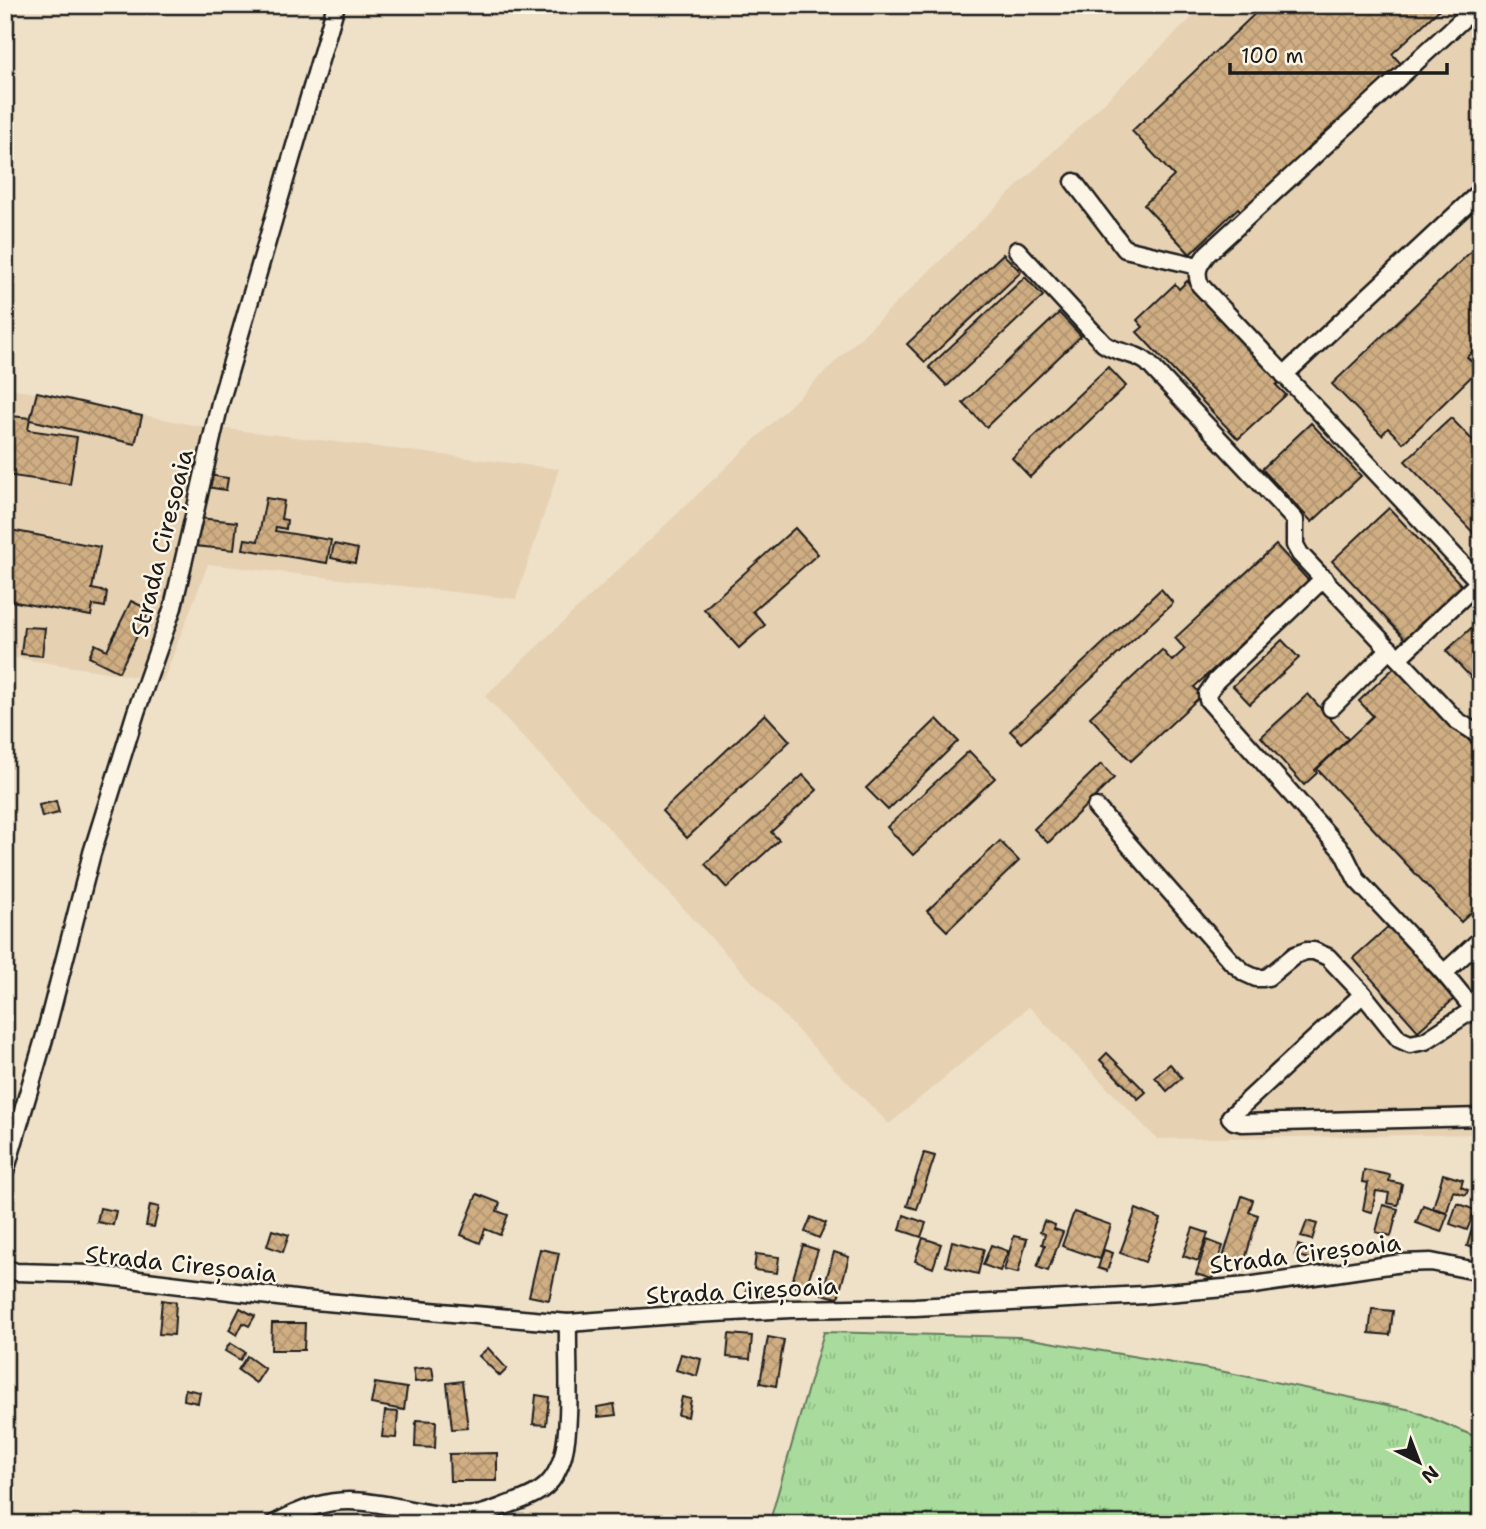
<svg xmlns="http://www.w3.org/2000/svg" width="1486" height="1529" font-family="'Shantell Sans',sans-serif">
	<defs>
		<pattern id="grass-tufts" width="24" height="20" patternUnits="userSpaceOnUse" patternTransform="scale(1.75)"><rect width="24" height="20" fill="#a8db9c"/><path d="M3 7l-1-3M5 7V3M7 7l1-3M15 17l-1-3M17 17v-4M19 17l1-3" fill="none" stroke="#90bb86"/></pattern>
		<pattern id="building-cross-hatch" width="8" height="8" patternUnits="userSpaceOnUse" patternTransform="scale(1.75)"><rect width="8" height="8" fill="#d0ae83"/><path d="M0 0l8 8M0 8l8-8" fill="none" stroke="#b29571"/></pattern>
	</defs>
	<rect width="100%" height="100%" fill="#efe0c8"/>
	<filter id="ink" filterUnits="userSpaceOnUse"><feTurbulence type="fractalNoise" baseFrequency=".0143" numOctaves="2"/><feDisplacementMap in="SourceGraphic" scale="14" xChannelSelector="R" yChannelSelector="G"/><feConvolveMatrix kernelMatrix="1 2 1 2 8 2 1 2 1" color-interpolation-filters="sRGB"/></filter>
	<g filter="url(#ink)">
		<g fill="#e6d1b3">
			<path d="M1205,5H1481V1134L1157,1139L1029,1007L889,1124L815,1049L485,696L715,478Z"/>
			<path d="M5,387L193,425L559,469L516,599L208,564L163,681L5,656Z"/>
		</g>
		<path fill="url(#grass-tufts)" stroke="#627c5c" stroke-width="2" d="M824,1332L1020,1337L1220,1371L1412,1410L1481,1439V1524H769Z"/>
		<g fill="url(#building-cross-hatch)" stroke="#1c1c1c" stroke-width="2">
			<path d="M1264,5H1444L1392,54L1403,66L1245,216L1238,208L1190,254L1144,205L1174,176L1132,131Z"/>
			<path d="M1481,242V355L1475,349L1467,357L1479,369L1403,443L1388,428L1382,435L1332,384Z"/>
			<path d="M1003,254L1021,272L925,362L907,344Z"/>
			<path d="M1025,277L1043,296L947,386L929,367Z"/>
			<path d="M1187,281L1281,381L1276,385L1286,395L1238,439L1137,332L1143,327L1137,320L1175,284L1179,289Z"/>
			<path d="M1059,313L1081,336L986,427L963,403Z"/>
			<path d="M1108,367L1126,386L1030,477L1012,458Z"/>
			<path d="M37,392L142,416L135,444L30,420Z"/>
			<path d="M11,416L30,418L28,430L77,437L70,484L5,475V422L10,423Z"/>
			<path d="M1451,418L1481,449V541L1405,461Z"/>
			<path d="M1311,423L1361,476L1312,522L1262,469Z"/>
			<path d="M208,475L228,478L226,490L206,487Z"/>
			<path d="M266,498L284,501L281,519L287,520L286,529L276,527L275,531L331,540L327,563L243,549L245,539L258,541Z"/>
			<path d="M1389,508L1466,590L1409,643L1332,561Z"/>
			<path d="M199,518L237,522L234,550L195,546Z"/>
			<path d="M795,528L818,554L753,611L765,625L739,648L704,609Z"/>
			<path d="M5,529L100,547L92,589L107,592L105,607L93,605L91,616L5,600Z"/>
			<path d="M334,544L358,549L355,563L331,558Z"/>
			<path d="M1276,545L1309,581L1194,687L1202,695L1131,761L1090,717L1162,650L1172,661L1185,649L1175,638Z"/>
			<path d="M1161,589L1173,603L1022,743L1010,731Z"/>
			<path d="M131,601L150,610L119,672L89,657L95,644L107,650Z"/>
			<path d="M1481,619V688L1446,651Z"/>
			<path d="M24,627L45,628L42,656L21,654Z"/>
			<path d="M1282,640L1299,658L1250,704L1233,686Z"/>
			<path d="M1397,665L1481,753V903L1461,922L1317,769L1373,716L1359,701Z"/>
			<path d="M1308,694L1348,739L1315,770L1317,773L1304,785L1261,737Z"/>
			<path d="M765,714L790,741L687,838L662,811Z"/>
			<path d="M937,719L958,741L888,810L866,788Z"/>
			<path d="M969,751L995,778L913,855L887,827Z"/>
			<path d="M1101,764L1114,778L1048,843L1034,829Z"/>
			<path d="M803,775L817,790L771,832L779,840L727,888L705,864Z"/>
			<path d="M56,801L59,813L42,817L39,805Z"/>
			<path d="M1000,841L1019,861L947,931L927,911Z"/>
			<path d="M1389,926L1454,999L1418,1031L1353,958Z"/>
			<path d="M1107,1053L1146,1092L1138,1099L1100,1060Z"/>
			<path d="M1170,1064L1182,1078L1167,1091L1155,1077Z"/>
			<path d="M924,1153L935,1156L917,1209L907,1206Z"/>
			<path d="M1364,1170L1390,1175L1389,1181L1402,1184L1398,1205L1387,1203L1389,1193L1376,1191L1372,1212L1363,1210L1368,1183L1362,1182Z"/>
			<path d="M1443,1174L1463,1180L1461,1187L1468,1190L1466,1195L1453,1191L1447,1212L1433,1208Z"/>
			<path d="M477,1194L500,1203L497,1211L508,1215L500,1235L485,1229L480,1243L461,1235Z"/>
			<path d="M1242,1196L1253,1200L1249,1212L1258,1215L1244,1263L1223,1257Z"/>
			<path d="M1457,1203L1475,1210L1467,1230L1450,1224Z"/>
			<path d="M150,1205L159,1207L154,1227L146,1226Z"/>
			<path d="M1383,1205L1398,1209L1391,1236L1376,1232Z"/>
			<path d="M1423,1205L1448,1214L1441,1232L1416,1223Z"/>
			<path d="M100,1208L116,1211L113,1225L97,1222Z"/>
			<path d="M1478,1208H1481V1250L1467,1246Z"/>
			<path d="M1136,1209L1161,1219L1145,1262L1120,1253Z"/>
			<path d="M1074,1212L1111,1225L1100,1259L1062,1246Z"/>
			<path d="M904,1215L926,1223L921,1237L900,1230Z"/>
			<path d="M811,1217L826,1223L819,1238L805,1232Z"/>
			<path d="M1044,1221L1055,1225L1054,1229L1063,1232L1048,1271L1037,1267L1045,1245L1042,1244L1045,1234L1040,1232Z"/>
			<path d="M1307,1221L1317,1224L1312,1240L1301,1237Z"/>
			<path d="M1193,1228L1208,1233L1198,1261L1183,1256Z"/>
			<path d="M272,1230L289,1235L283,1252L267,1246Z"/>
			<path d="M1014,1236L1027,1239L1018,1273L1004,1270Z"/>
			<path d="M923,1238L941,1244L933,1268L915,1261Z"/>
			<path d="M1207,1240L1223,1246L1212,1279L1196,1274Z"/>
			<path d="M952,1241L984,1249L978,1274L946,1266Z"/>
			<path d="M803,1245L818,1250L805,1290L791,1285Z"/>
			<path d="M991,1245L1008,1251L1000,1271L983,1265Z"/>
			<path d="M1298,1245L1315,1251L1312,1260L1295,1255Z"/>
			<path d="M540,1249L559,1253L549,1300L529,1296Z"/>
			<path d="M1104,1250L1113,1253L1107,1271L1098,1268Z"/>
			<path d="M834,1252L849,1257L838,1298L822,1294Z"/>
			<path d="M756,1254L779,1257L777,1273L754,1270Z"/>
			<path d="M747,1284L772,1287L771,1298L746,1296Z"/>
			<path d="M162,1300L176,1302L174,1335L159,1334Z"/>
			<path d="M240,1308L255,1316L249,1326L243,1323L237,1335L229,1330Z"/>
			<path d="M1372,1309L1393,1311L1390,1335L1369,1333Z"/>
			<path d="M272,1323H305L304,1350H271Z"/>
			<path d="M729,1334L752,1336L750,1359L727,1357Z"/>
			<path d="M768,1337L784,1340L776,1386L760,1383Z"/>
			<path d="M230,1343L245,1352L240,1360L225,1351Z"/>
			<path d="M488,1348L507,1369L500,1376L479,1356Z"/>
			<path d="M681,1354L701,1359L697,1376L676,1370Z"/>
			<path d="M247,1356L265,1369L256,1383L238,1370Z"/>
			<path d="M432,1367L434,1380L415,1382L413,1369Z"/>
			<path d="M462,1381L468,1428L452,1429L447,1383Z"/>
			<path d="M375,1383L407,1388L404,1410L371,1404Z"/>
			<path d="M185,1389L200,1392L198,1403L184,1400Z"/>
			<path d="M536,1395L549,1397L546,1425L533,1424Z"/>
			<path d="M682,1397L691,1399L688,1417L678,1415Z"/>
			<path d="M614,1404L616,1415L598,1417L597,1407Z"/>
			<path d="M385,1411L398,1412L396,1438L382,1437Z"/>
			<path d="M416,1420L436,1421L435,1448L415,1447Z"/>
			<path d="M497,1453V1481H450L449,1454Z"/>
		</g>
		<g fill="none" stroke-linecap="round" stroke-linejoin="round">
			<defs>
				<g id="minor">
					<path d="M1478,5L1207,254C1198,266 1195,271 1200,285L1479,582"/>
					<path d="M1074,182L1125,249L1198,266"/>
					<path d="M1017,250L1104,344C1118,354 1135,352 1148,363L1295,520V545L1300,554L1456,720L1481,736"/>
					<path d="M1284,375L1481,191"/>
					<path d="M1324,578L1216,681L1207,694L1208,700L1343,852L1357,880L1444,973L1481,939"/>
					<path d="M1398,658L1481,580"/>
					<path d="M1331,708L1390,649"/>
					<path d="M1096,807L1231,961L1245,973L1256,978H1263L1268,977L1295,955L1306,951H1314L1328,957L1363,994L1399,1039L1410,1044L1425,1041L1474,1009"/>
					<path d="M1444,973L1480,1017"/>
					<path d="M1363,994L1230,1117L1234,1121L1242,1123L1481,1117"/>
					<path d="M5,1172L44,1039L92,853L136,712L173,607L220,403L336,5"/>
					<path d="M5,1268L16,1272L89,1274L303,1300L568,1323L676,1315L791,1309L915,1307L1144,1295L1247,1286L1402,1263L1431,1262L1481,1272"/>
					<path d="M274,1524C297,1511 322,1501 349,1501C391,1501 433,1521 476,1515C489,1513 503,1506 516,1502C542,1493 555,1483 563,1456C572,1422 567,1360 568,1323"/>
				</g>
			</defs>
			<use href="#minor" stroke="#1c1c1c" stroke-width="21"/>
			<use href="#minor" stroke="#fcf5e5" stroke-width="16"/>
		</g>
	</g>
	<g text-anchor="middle" stroke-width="5" stroke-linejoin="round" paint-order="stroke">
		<g font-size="24" fill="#1c1c1c" stroke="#fcf5e5">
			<text transform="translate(162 543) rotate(-76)" y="8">Strada Cireșoaia</text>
			<text transform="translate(1305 1254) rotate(-7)" y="8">Strada Cireșoaia</text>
			<text transform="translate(181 1264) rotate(6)" y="8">Strada Cireșoaia</text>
			<text transform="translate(742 1291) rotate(-3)" y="8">Strada Cireșoaia</text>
		</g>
	</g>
	<rect width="1486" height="1529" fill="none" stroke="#fcf5e5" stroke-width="28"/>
	<rect x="14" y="14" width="1458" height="1501" fill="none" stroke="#1c1c1c" stroke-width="2.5" filter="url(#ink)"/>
	<g transform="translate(1419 1462) rotate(138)" stroke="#fcf5e5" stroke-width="5" paint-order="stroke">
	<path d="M0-5L12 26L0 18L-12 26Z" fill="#1c1c1c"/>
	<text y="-10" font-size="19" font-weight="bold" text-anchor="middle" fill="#1c1c1c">N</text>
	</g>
	<path d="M1230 63v10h217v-10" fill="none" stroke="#1c1c1c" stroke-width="3.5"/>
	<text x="1241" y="63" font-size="21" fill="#1c1c1c" stroke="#fcf5e5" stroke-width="5" paint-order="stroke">100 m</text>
</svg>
